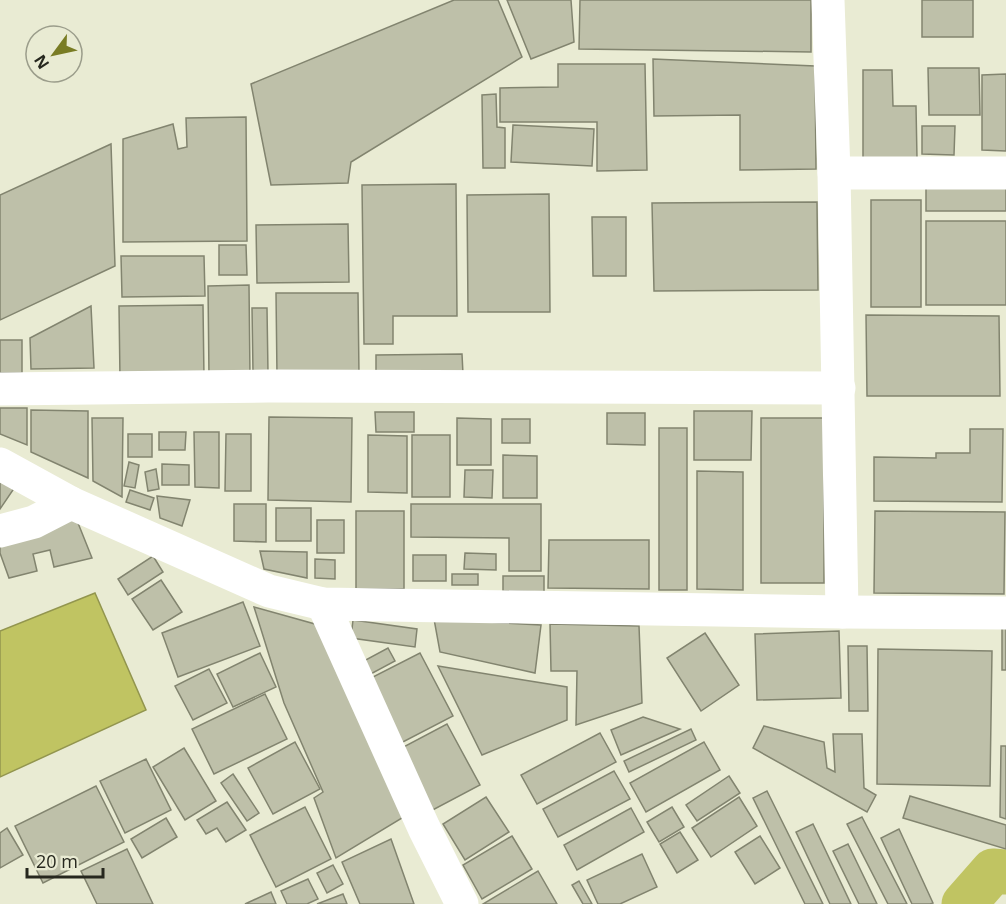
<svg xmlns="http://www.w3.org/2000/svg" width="1006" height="904" font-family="'Open Sans',sans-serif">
	<rect width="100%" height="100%" fill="#e9ebd3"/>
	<path fill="#c0c462" stroke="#92954e" stroke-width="1.5" d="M95,593L146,710L0,777V631Z"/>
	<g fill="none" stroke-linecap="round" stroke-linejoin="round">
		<path stroke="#c0c462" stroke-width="45" d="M964,904L993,871L1006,872"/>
	</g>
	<g fill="#bec0a9" stroke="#82846f" stroke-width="1.5">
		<path d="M454,0H498L522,57L351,162L348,183L271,185L251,84Z"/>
		<path d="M507,0H571L574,42L531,59Z"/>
		<path d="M580,0H811V52L579,49Z"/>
		<rect x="922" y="0" width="51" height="37"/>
		<path d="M653,59L815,66L816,169L740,170V115L654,116Z"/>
		<path d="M558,64H645L647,170L597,171V122H500V88L558,87Z"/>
		<path d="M928,68H979L980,115H929Z"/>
		<path d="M863,70H892L893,106H916L917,158H863Z"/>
		<path d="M1006,74V151L982,150V75Z"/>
		<path d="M496,94L497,127L505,128V168H483L482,95Z"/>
		<path d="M246,117L247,241L123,242V139L173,124L178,149L187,147L186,118Z"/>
		<path d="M513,125L594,129L592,166L511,162Z"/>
		<path d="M922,126H955L954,155L922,154Z"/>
		<path d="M111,144L115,266L0,320V195Z"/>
		<path d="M456,184L457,316H393V344H364L362,185Z"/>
		<rect x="926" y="188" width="80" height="23"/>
		<path d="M549,194L550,312H468L467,195Z"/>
		<rect x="871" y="200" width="50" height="107"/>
		<path d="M817,202L818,290L654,291L652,203Z"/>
		<path d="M592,217H626V276H593Z"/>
		<rect x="926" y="221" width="80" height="84"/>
		<path d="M348,224L349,282L257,283L256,225Z"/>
		<path d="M219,245H246L247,275H219Z"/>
		<path d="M121,256H204L205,296L122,297Z"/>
		<path d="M249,285L250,377H209L208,286Z"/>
		<path d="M276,293H358L359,375L277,376Z"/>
		<path d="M203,305L204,378L120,379L119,306Z"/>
		<path d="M91,306L94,368L31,369L30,338Z"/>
		<path d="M252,308H267L268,373L253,372Z"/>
		<path d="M866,315L999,316L1000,396H867Z"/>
		<rect x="0" y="340" width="22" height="33"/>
		<path d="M462,354L463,374H376V355Z"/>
		<path d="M0,408H27V445L0,434Z"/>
		<path d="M31,410L88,411V478L31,452Z"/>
		<path d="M694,411H752L751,460H694Z"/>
		<path d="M375,412H414V432H376Z"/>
		<path d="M607,413H645V445L607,444Z"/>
		<path d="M269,417L352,418L351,502L268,500Z"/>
		<path d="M92,418H123L122,497L93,481Z"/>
		<path d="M457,418L491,419V465H457Z"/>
		<rect x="761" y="418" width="63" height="165"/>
		<rect x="502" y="419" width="28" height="24"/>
		<rect x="659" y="428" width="28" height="162"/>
		<path d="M970,429H1003L1002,502L874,501V457L936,458V453H970Z"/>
		<path d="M159,432H186L185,450H159Z"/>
		<path d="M194,432H219V488L195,487Z"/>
		<rect x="128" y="434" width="24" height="23"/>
		<path d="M226,434H251V491H225Z"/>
		<path d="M368,435L407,436V493L368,492Z"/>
		<rect x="412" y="435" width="38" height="62"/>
		<path d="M503,455L537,456V498H503Z"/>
		<path d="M129,462L139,465L135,488L124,486Z"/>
		<path d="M162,464L189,465V485H162Z"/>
		<path d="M156,469L159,489L148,491L145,472Z"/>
		<path d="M465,470H493L492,498L464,497Z"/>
		<path d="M697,471L743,472V590L697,589Z"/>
		<path d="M0,477L15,487L0,509Z"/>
		<path d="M130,490L154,498L150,510L126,502Z"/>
		<path d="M157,496L190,500L182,526L160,518Z"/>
		<path d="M234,504H266V542L234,541Z"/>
		<path d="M411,504H541V571H509V538L411,537Z"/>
		<rect x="276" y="508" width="35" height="33"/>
		<rect x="356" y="511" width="48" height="78"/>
		<path d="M875,511L1005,512L1004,594L874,593Z"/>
		<path d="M74,513L92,558L54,567L50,550L33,554L37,571L9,578L0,553V536Z"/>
		<rect x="317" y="520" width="27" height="33"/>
		<path d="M549,540H649V589L548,588Z"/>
		<path d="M260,551L307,552V578L264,569Z"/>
		<path d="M465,553L496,554V570L464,569Z"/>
		<rect x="413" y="555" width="33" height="26"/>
		<path d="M153,556L163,572L128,595L118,579Z"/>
		<path d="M315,559L335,560V579L315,578Z"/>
		<rect x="452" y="574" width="26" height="11"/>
		<path d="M503,576H544V592L503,591Z"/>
		<path d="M161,580L182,612L153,630L132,599Z"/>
		<path d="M243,602L260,646L178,677L162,633Z"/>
		<path d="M254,607L322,626L407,815L336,858L314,798L323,792L284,703Z"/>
		<path d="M434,619L541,625L535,673L440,652Z"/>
		<path d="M353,620L417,629L415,647L351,638Z"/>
		<path d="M550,624L639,626L642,703L576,725L577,671H551Z"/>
		<rect x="1002" y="628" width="4" height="42"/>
		<path d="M839,631L841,698L757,700L755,634Z"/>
		<path d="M705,633L739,685L701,711L667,658Z"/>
		<path d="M848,646H867L868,711H849Z"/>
		<path d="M388,648L395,661L367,676L360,663Z"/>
		<path d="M878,649L992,651L990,786L877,784Z"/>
		<path d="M260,653L276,687L233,707L217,674Z"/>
		<path d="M420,653L453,716L399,744L365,681Z"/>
		<path d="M438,666L567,687V720L482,755Z"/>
		<path d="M209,669L227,703L193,720L175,686Z"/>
		<path d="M265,694L287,739L214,774L192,729Z"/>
		<path d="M643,717L680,729L621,755L611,730Z"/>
		<path d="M447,724L480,785L427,813L394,752Z"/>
		<path d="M764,726L824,742L827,768L835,772L833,734H862L864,788L876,795L867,812L753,748Z"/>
		<path d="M691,729L696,740L629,772L624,761Z"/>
		<path d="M600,733L616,762L537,804L521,775Z"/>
		<path d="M295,742L320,789L273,814L248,768Z"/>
		<path d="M704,742L720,770L646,812L630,783Z"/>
		<path d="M1001,746H1006V819L1000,817Z"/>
		<path d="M184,748L216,801L185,820L153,767Z"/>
		<path d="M146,759L171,810L125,833L100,781Z"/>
		<path d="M614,771L630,799L558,837L543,809Z"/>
		<path d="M233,774L259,813L247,821L221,783Z"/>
		<path d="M729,776L740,793L697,821L686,805Z"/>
		<path d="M96,786L124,842L43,883L15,826Z"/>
		<path d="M767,791L823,904H805L753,798Z"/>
		<path d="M910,796L1006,825V849L903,818Z"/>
		<path d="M486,797L509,832L465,860L443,824Z"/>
		<path d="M739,797L757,826L711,857L692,828Z"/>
		<path d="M227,802L246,830L226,842L217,828L206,834L197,820Z"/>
		<path d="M305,807L331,859L276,887L250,835Z"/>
		<path d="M672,807L684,827L659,842L647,822Z"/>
		<path d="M631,808L644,832L577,870L564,845Z"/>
		<path d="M862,817L907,904H888L847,824Z"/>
		<path d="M166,818L177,837L142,858L131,839Z"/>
		<path d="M813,824L851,904H830L796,832Z"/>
		<path d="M7,828L23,855L0,868V833Z"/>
		<path d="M899,829L933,903L930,904H912L881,838Z"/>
		<path d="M680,832L698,860L677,873L660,844Z"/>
		<path d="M512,836L532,869L482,899L463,865Z"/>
		<path d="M760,836L780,868L755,884L735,852Z"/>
		<path d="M391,839L414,904H360L342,862Z"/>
		<path d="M848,844L877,904H859L833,851Z"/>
		<path d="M127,849L153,904H97L81,871Z"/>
		<path d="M642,854L657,887L620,904H598L587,880Z"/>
		<path d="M333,865L343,884L327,893L317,873Z"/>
		<path d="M538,871L557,904H483Z"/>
		<path d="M308,879L318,899L307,904H287L281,891Z"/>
		<path d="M579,881L592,904H583L572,885Z"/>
		<path d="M271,892L276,904H245Z"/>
		<path d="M343,894L347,904H317Z"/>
	</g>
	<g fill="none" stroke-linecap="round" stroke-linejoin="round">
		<g stroke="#fff" stroke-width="33">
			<path d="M828,0L834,173L842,612"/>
			<path d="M834,173H1006"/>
			<path d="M0,389L268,386L839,388"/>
			<path d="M0,464L71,503L269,591L323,604L842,612L1006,613"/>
			<path d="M0,531L34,522L71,503"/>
			<path d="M323,604L424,828L462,904"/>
		</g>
	</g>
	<g transform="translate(54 54) rotate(237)"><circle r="28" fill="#e9ebd3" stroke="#9b9d8b" stroke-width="1.5"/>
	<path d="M0-4.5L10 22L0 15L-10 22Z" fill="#797c24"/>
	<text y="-9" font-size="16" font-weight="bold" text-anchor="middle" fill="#26271e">N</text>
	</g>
	<path d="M27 868v9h76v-9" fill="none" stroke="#26271e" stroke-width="3"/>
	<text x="36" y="868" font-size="18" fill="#26271e" stroke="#e9ebd3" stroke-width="4.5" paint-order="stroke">20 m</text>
</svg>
